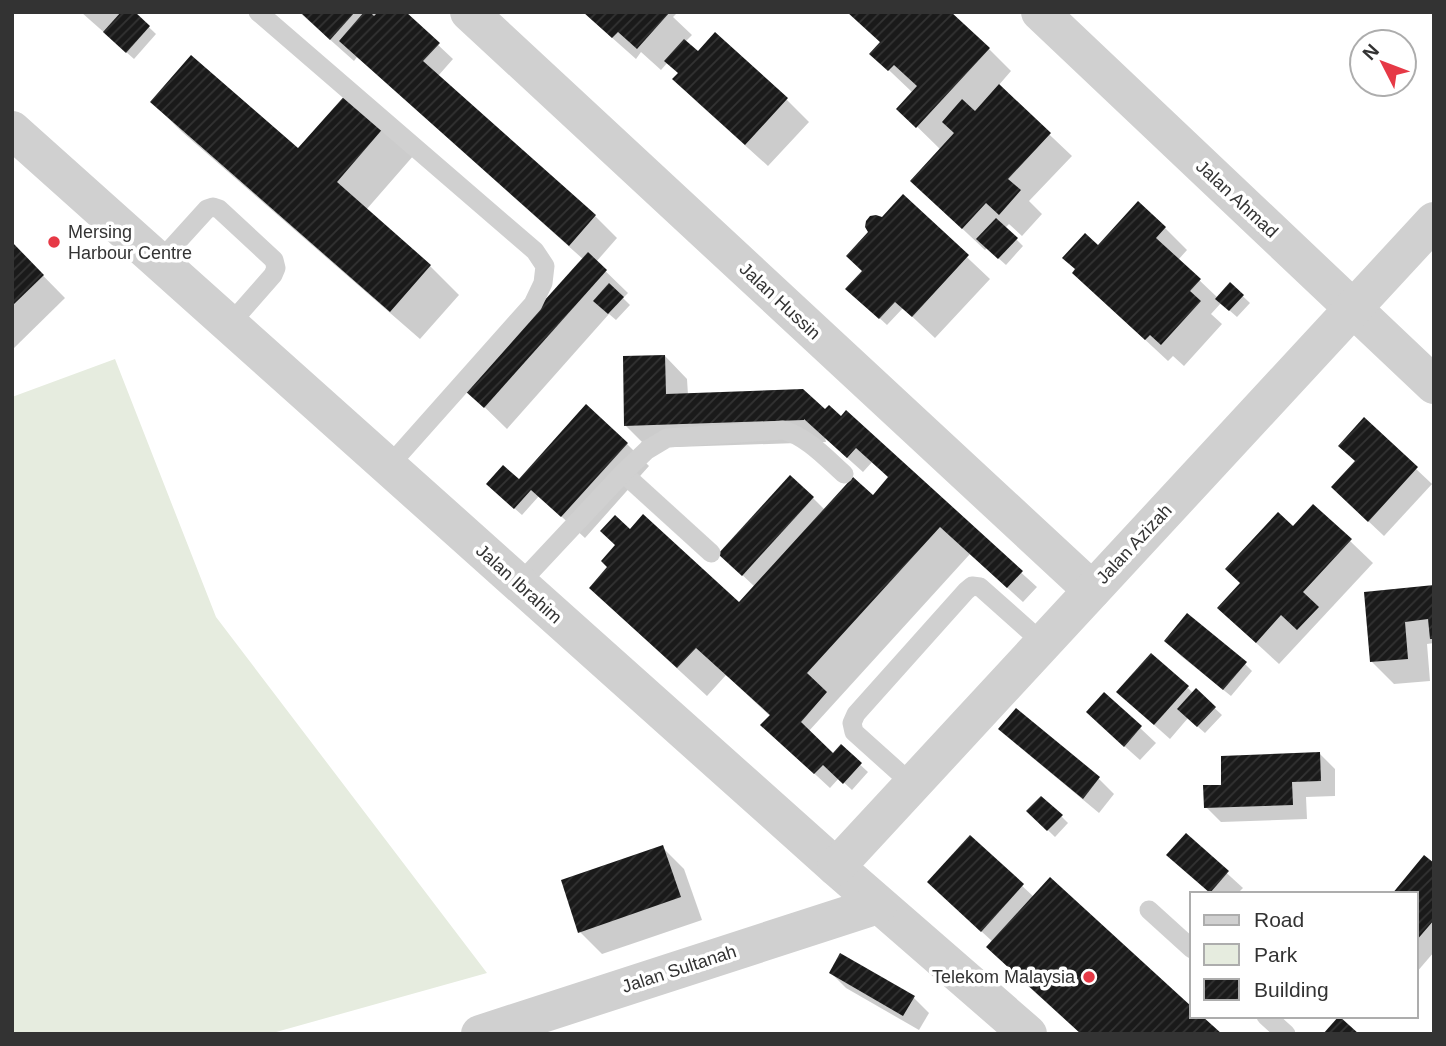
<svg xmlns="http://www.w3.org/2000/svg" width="1446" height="1046" font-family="Helvetica,sans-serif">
	<defs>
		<pattern id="building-hatch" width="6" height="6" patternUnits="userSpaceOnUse" patternTransform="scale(1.75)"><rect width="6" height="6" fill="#1a1a1a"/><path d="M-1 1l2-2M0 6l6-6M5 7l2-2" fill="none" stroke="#333"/></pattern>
	</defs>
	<rect width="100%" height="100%" fill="#fff"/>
	<path fill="#e6ecdf" d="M115,359L216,617L487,973L269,1034H12V397Z"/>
	<g fill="#0003">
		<path d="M81,12H133L156,34L134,59Z"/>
		<path d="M299,12H403L453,59L438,76L595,216L617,238L596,262L628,293L623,298L630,305L616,320L609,314L507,429L467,390L584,260L357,57L354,61Z"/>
		<path d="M583,12H678L673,17L692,35L685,42L698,54L786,99L809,122L768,166L697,102L675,79L680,73L668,62L661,70L641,52L636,59Z"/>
		<path d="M858,22L989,49L1011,71L998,86L1072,156L1029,201L1042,214L1022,236L1009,224L1005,228L1023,246L1006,265L987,248L985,250L935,203L941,150L899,109L913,93L872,54L881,43Z"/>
		<path d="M348,94L414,155L366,210L430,266L459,295L420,339L181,131L152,102L298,151Z"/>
		<path d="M903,197L990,279L935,338L903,308L887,325L848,289L864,272L882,219Z"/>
		<path d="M1165,228L1187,250L1178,260L1218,298L1230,284L1250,303L1237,317L1221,303L1211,314L1222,324L1184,366L1173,356L1168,361L1097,295L1098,247Z"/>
		<path d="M12,244L65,298L12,350Z"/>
		<path d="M665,356L687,379L688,395L825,412L914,475L1037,587L1023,602L970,554L808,732L834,755L841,747L868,772L852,790L839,778L830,788L777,739L770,716L726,675L707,696L620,616L591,588L610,568L630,531L740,604L755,587L736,569L813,498L825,510L873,497L891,477L873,461L863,472L825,438L826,442L648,448L626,426Z"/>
		<path d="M1364,420L1432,484L1384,536L1348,502Z"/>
		<path d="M627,444L649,466L585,538L539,496L522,515L495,491Z"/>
		<path d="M1293,529L1350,541L1373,563L1279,664L1242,630Z"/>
		<path d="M1434,587V643L1427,644L1430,681L1394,684L1372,662Z"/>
		<path d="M1166,641L1245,664L1252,671L1231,696L1181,656Z"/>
		<path d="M1188,688L1193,693L1196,691L1222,715L1205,733L1188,718L1170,739L1134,707Z"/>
		<path d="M1104,694L1156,743L1140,760L1103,727Z"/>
		<path d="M1016,711L1099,779L1114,794L1099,813L1016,744L1001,729Z"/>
		<path d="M1320,754L1335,769V796L1306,797L1307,819L1221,822L1206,807L1223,787Z"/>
		<path d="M1028,811L1061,816L1068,823L1055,837Z"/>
		<path d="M1186,836L1243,888L1237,894H1212L1184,869Z"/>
		<path d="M970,837L1034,897L1050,879L1192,1009V1016L1219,1034H1081L1017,976L988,947L993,942L944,897Z"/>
		<path d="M662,847L684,869L702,920L602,954L580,932Z"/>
		<path d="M1434,866V952L1416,973V894Z"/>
		<path d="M831,973L914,998L929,1013L919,1030L846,988Z"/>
	</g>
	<g fill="url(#building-hatch)">
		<path d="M121,12H135L150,26L126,53L103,32Z"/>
		<path d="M300,12H355L330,40Z"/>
		<path d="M364,12H370L374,16L378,12H406L440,43L423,61L596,215L569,246L339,41Z"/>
		<path d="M583,12H670L637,49L618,32L612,38Z"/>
		<path d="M847,12H951L990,48L916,128L896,109L917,86L894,65L888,71L869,54L880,42Z"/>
		<path d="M715,32L788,98L745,145L672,79L678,73L664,61L684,39L698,51Z"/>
		<path d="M191,55L298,148L348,92L386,125L337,182L431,265L390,312L150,102Z"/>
		<path d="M999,84L1051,133L1008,179L1021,190L999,215L986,203L962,229L910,181L954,133L942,122L962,99L975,111Z"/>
		<path d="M903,194L969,255L912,317L895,302L879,319L845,289L862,271L846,256L868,232L865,227L866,221L870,216L876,215L882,217Z"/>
		<path d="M1138,201L1166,227L1156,238L1201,279L1190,291L1201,301L1161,345L1150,335L1145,340L1072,273L1075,269L1062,258L1085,233L1098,245Z"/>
		<path d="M996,218L1018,238L998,259L976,239Z"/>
		<path d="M12,242L44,275L12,306Z"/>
		<path d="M588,252L607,270L484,408L464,390Z"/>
		<path d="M1230,282L1244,295L1229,311L1215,299Z"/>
		<path d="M609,283L624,297L608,314L593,301Z"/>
		<path d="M665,355L666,394L803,389L825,409L829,405L841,416L846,410L1023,571L1007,588L940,527L807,673L827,692L801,722L833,753L841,744L862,763L843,784L823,765L814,774L760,725L770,715L696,648L677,668L589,588L607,567L601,561L615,545L600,531L615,515L630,529L643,514L739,602L853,477L873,495L888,477L856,448L847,458L804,419V420L624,426L623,356Z"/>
		<path d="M586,404L628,443L561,517L531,490L514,509L486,484L503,465L519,479Z"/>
		<path d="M1364,417L1418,467L1368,522L1331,487L1355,461L1338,446Z"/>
		<path d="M790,475L814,497L742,576L718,554Z"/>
		<path d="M1313,504L1352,539L1303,592L1319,607L1297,630L1281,615L1256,643L1217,608L1240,583L1225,569L1278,512L1293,526Z"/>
		<path d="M1434,585V639H1430L1428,619L1405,622L1408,659L1370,662L1364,592Z"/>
		<path d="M1187,613L1247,662L1223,690L1164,641Z"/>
		<path d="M1151,653L1189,686L1154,725L1116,692Z"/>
		<path d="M1196,688L1216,707L1197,727L1177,709Z"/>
		<path d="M1104,692L1142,726L1124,747L1086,712Z"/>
		<path d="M1016,708L1100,777L1083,799L998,729Z"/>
		<path d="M1320,752L1321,781L1292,782L1293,805L1204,808L1203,785H1221V756Z"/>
		<path d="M1041,796L1063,815L1047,831L1026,811Z"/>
		<path d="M1186,833L1229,871L1210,893L1166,855Z"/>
		<path d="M970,835L1024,884L981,932L927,882Z"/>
		<path d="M663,845L681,897L578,933L561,880Z"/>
		<path d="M1424,855L1434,863V920L1416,941V894H1392Z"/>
		<path d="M1050,877L1192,1007V1016H1202L1222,1034H1081L986,947Z"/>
		<path d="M840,953L915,996L903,1016L829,973Z"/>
		<path d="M1339,1016L1359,1034H1323Z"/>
	</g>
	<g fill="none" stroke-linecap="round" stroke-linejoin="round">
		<g stroke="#d0d0d0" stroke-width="19">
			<path d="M258,12L535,251L545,266L543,283L533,304L388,467"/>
			<path d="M159,262L207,209L213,207L219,209L274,260L276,268L273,275L229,325"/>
			<path d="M623,473L711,553"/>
			<path d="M519,584L623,473L647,450L667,438L783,430C807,437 825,457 844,474"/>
			<path d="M913,785L854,732L852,723L856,714L966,591L972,586L980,587L1043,643"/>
			<path d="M1149,910L1192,949"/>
			<path d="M1266,1016L1286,1034"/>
		</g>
		<g stroke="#d0d0d0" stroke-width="38">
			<path d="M469,12L1092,590"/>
			<path d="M1040,12L1434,385"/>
			<path d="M12,130L836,867L1028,1034"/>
			<path d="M836,867L1434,221"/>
			<path d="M480,1034L878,905"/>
		</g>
	</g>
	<g fill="#e63946" stroke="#fff" stroke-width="2.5">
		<circle cx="54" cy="242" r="7"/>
		<circle cx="1089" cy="977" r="7"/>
	</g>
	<g text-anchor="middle" stroke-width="7" stroke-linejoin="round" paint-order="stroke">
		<g font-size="18" fill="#333" stroke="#fff">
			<text transform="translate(1237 199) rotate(43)" y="6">Jalan Ahmad</text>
			<text transform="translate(780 301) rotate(43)" y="6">Jalan Hussin</text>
			<text transform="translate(1134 544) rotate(-47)" y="6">Jalan Azizah</text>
			<text transform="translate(519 584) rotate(42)" y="6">Jalan Ibrahim</text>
			<text transform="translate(679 969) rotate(-18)" y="6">Jalan Sultanah</text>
		</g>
		<g font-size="18" fill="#333" stroke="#fff" text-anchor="start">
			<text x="68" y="238">Mersing<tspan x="68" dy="21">Harbour Centre</tspan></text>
			<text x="1075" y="983" text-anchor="end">Telekom Malaysia</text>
		</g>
	</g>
	<rect width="1446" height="1046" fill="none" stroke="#333333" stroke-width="28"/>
	<rect x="1190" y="892" width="228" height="126" fill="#ffffff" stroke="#adadad" stroke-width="2"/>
	<rect x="1204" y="915" width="35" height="10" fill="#d0d0d0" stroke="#adadad" stroke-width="2"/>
	<text x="1254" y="927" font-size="21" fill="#333333">Road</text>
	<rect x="1204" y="944" width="35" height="21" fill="#e6ecdf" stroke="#adadad" stroke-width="2"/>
	<text x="1254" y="962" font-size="21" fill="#333333">Park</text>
	<rect x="1204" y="979" width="35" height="21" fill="url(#building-hatch)" stroke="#adadad" stroke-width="2"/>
	<text x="1254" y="997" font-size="21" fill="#333333">Building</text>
	<g transform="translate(1383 63) rotate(312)"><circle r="33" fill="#ffffff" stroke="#adadad" stroke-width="2"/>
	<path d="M0-5L12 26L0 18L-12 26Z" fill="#e63946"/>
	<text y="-10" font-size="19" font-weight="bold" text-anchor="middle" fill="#333333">N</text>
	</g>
</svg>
